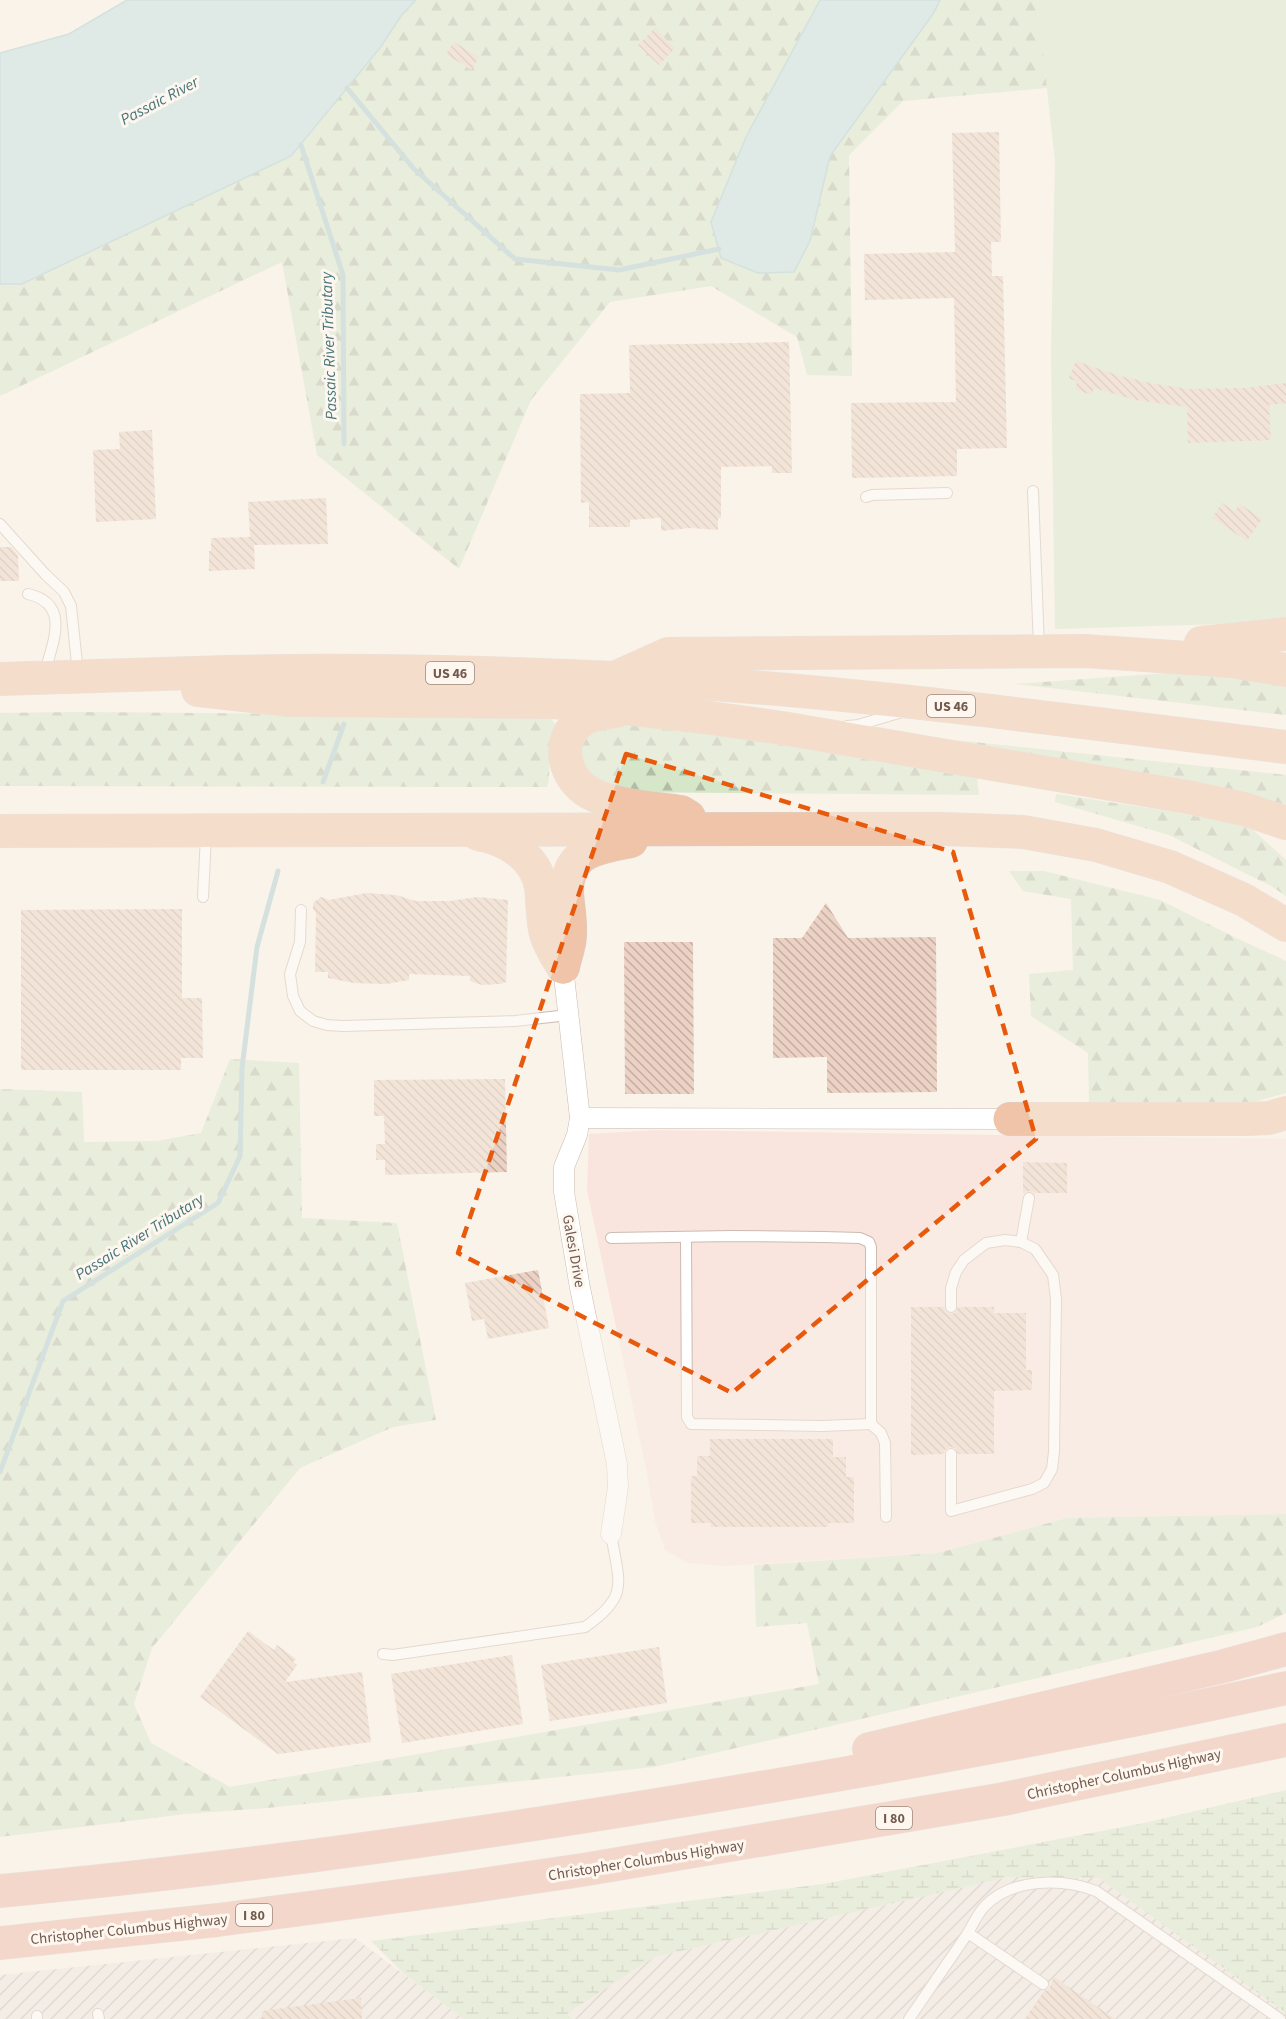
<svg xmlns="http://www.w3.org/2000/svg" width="1286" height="2019" font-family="'Source Sans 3',sans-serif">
	<defs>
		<pattern id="industrial-furrows" width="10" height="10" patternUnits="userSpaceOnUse" patternTransform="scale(1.5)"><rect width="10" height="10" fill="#ebe6e2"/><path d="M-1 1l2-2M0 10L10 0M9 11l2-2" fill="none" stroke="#c3bdba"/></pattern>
		<pattern id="forest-firs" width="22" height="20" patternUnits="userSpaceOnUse" patternTransform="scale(1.5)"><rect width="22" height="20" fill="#d6e6c9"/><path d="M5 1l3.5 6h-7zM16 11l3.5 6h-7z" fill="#b2bda6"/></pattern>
		<pattern id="wetland-marsh" width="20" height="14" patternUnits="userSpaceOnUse" patternTransform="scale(1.5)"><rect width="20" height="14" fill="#d6e6c9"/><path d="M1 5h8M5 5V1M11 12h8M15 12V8" fill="none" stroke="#b2bda6"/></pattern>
		<pattern id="building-back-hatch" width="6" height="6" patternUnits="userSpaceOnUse" patternTransform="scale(1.5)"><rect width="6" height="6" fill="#ecd2c4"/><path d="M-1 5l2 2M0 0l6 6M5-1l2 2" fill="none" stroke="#c4ada2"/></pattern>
	</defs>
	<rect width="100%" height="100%" fill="#faf3e9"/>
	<path fill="#f9e5de" d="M656,1130L1286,1139V1514L1067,1518L938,1553L724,1566L688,1563L665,1550L655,1521L647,1473L587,1190L589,1134Z"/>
	<g fill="url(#industrial-furrows)">
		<path d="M1009,1877L1099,1878L1286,2013V2019H573L567,2014L654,1957Z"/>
		<path d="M355,1938L464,2019H0V1975Z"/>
	</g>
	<path fill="#d6e6c9" d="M1037,0H1286V622L1055,629L1051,355L1055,161Z"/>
	<g fill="url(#forest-firs)">
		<path d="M416,0H1037L1047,88L903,101L849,155L852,376L807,375L797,337L711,286L610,302L531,400L459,569L317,455L282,262L0,396V284H22L291,156L380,48L401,16Z"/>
		<path d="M1207,670L1286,685V715L1016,684Z"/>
		<path d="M77,712L536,716C543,717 553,717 556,726C559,734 551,746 550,754C548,765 551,776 547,787L0,786V713Z"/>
		<path d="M608,722L801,744L977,777L979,795L609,792L592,786L577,756L584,734Z"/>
		<path d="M954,740L1286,775V805Z"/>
		<path d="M1056,794L1168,811L1235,824L1253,830L1286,860V896L1271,886L1169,835L1055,802Z"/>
		<path d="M1009,871H1044L1160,900L1234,937L1286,961V1093L1254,1102H1089L1088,1053L1031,1016L1029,974L1073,970L1071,899L1023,891Z"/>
		<path d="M230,1059L299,1063L302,1218L397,1223L436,1420L393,1427L300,1468L152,1648L134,1704L151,1743L230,1787L819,1684L807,1623L756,1627L754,1565L938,1553L1067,1518L1286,1514V1613L1257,1627L654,1767L267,1808L185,1814L0,1837V1089L82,1092L84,1142L157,1141L201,1133Z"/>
	</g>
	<path fill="url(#wetland-marsh)" d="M1286,1790V2013L1099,1878L1009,1877L654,1957L567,2014L573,2019H464L404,1974L371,1941L823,1884L1144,1823Z"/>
	<g fill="#bfdee2" stroke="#a7cdd2" stroke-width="1.5">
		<path d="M127,0H416L401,16L380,48L291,156L22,284H0V53L69,34Z"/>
		<path d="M820,0H940L933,14L830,156L810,241L794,272L758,273L721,258L711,222L746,137Z"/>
	</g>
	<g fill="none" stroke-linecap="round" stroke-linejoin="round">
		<g stroke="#a7cdd2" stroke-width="5">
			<path d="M347,88L414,169L515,259L619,270L719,249"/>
			<path d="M301,145L343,275L344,444"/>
			<path d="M323,782L344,724"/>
			<path d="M0,1472L63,1301L218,1203L240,1156L242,1068L257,947L278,871"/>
		</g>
	</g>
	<g fill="url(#building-back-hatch)">
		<path d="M655,28L675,48L659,65L638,45Z"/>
		<path d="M454,42L479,57L471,70L446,54Z"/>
		<path d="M999,132L1001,242H991L992,276H1003L1007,448L957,449V476L852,478L851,403L956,402L954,298L865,300L864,254L955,252L952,133Z"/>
		<path d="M789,342L792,473H772V466L721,467V518H718V530L690,528L661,531V518H657L630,520V527H589V502L581,503L580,394L630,393L629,345Z"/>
		<path d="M1076,361L1120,376L1155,384L1188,389L1245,388L1286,383V403L1269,405L1271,440L1188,443L1187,407L1136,400L1094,388L1091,395L1075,389L1077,382L1069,378Z"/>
		<path d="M152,430L156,519L96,522L93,450L120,449L119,432Z"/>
		<path d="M326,498L328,544L254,545L255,569L209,571V551H211V538L250,537L248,502Z"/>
		<path d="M1222,503L1235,511L1240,504L1262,519L1247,541L1212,518Z"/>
		<path d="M0,547H11L18,555L19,581H0Z"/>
		<path d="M366,893L396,895L416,901H450L477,897L508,900L506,982L500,984L482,985L470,981V976L409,974V980L386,984L354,983L328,978V972H315L316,913L313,909V903L321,897L329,900Z"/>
		<path d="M826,903L848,938L936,937L937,1092L827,1093V1057L773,1058V938H802Z"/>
		<path d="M182,909V998H202L203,1058H181V1070H21V910Z"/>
		<path d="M624,942H693L694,1094H625Z"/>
		<path d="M505,1079L507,1172L385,1175V1160H376V1144H385L384,1116H374V1080Z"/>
		<path d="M1023,1162L1067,1163V1193H1035L1030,1191L1023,1193Z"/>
		<path d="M538,1270L549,1328L488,1339L484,1319L472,1321L465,1283Z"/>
		<path d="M911,1307H944L945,1311L950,1314L955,1313L958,1307H994V1313H1026V1370H1032V1390L994,1391V1454H958L955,1448L950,1447L945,1450L944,1454L911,1455Z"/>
		<path d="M710,1439H833V1457H846V1477H854V1523H828V1527H711V1523H691V1476H697V1456H710Z"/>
		<path d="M248,1631L274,1650L277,1645L296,1659L293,1662L297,1665L285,1682L362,1672L371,1742L278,1754L200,1697Z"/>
		<path d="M659,1647L667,1703L550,1721L541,1665Z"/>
		<path d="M512,1655L523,1724L402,1743L391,1674Z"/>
		<path d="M1054,1977L1115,2019H1025L1044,1991L1049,1989Z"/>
		<path d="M361,1998L362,2019H262V2011Z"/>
	</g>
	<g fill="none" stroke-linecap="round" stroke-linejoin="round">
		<defs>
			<g id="service">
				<path d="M1033,491L1039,648"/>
				<path d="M866,497L872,495L947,493"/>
				<path d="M0,524L45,574L64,592L71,606L78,673"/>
				<path d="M28,594C72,604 52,644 44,675"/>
				<path d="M847,726L858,725L902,712"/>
				<path d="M203,897L206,835"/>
				<path d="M301,910L300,942L290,974L293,996L300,1011L313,1021L327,1025L343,1026L515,1021L568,1015"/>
				<path d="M686,1237L687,1417L691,1424L823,1426L871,1424"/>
				<path d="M611,1238L732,1236L824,1237L860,1238L869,1242L871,1247V1424L881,1433L885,1443L886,1517"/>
				<path d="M1021,1242L1029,1198"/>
				<path d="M951,1307V1288L956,1272L964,1260L986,1243L1005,1240L1021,1242L1035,1249L1053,1275L1056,1299L1054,1452L1052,1469L1044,1483L1032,1489L951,1511V1454"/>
				<path d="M383,1654L393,1655L585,1627C630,1596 619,1583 611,1534"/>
				<path d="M968,1933C973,1924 978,1913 985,1906C1012,1878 1062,1878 1096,1891L1280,2019"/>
				<path d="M98,2014L99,2019"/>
				<path d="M37,2016V2019"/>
				<path d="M909,2019L968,1933L1043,1984"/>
			</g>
			<g id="minor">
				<path d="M563,967L580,1118L577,1135L564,1167V1192L580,1288L617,1464L618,1487L611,1534"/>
				<path d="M580,1118L1010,1119"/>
			</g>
			<g id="trunk">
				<path d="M1201,643L1286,634"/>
				<path d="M619,676L668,654L1085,651L1232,661L1286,670"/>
				<path d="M0,679C76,677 151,674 227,672C356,669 486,672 616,678C840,689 1063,720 1286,747"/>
				<path d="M198,690L290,700L548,702L590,704L704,717L782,728L1187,797L1244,809L1286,823"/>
				<path d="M616,711C604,713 592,713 581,721C554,740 564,779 590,793C614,806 653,808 681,812L689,817"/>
				<path d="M0,831L799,829H943L1023,832L1096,845L1170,867L1244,900L1286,925"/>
				<path d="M478,834C507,839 536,857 541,887C543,903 542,919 546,934C549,945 557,957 563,967"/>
				<path d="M563,967C565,957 570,945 570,935C571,921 568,907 567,893C566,850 598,848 631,841"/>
				<path d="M1010,1119H1248L1269,1118L1286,1113"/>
			</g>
			<g id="motorway">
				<path d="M869,1749L1224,1666L1286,1649"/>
				<path d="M0,1891C228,1870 455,1838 681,1801C884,1768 1086,1732 1286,1688"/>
				<path d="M0,1943L218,1920L460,1888L582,1870L1004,1799L1286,1740"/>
			</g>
		</defs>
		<use href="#service" stroke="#cbbbb0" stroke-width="12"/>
		<use href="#minor" stroke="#cbbbb0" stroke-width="21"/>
		<use href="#trunk" stroke="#d8d1ce" stroke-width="34"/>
		<use href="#motorway" stroke="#d8d1ce" stroke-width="34"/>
		<use href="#service" stroke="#fff" stroke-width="10"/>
		<use href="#minor" stroke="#fff" stroke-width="20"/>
		<use href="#trunk" stroke="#efc4a8" stroke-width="33"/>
		<use href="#motorway" stroke="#edb6a7" stroke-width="33"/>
	</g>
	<path d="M0 0H1286V2019H0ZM626,754L953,852L1036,1139L732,1393L458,1253Z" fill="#faf3e9" fill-opacity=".55" fill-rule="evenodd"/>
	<path fill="none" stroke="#e8590c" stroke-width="4.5" stroke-dasharray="12 8" stroke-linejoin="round" d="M626,754L953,852L1036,1139L732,1393L458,1253Z"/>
	<g text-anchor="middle" stroke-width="6" stroke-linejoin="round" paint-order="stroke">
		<g fill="#fdf7ef" stroke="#9c897f" stroke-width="1.5">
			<rect x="426" y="662" width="48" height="22" rx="4.5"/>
			<rect x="927" y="695" width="48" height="22" rx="4.5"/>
			<rect x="876" y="1807" width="36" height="22" rx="4.5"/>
			<rect x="236" y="1904" width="36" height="22" rx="4.5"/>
		</g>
		<g font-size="14" font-weight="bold" fill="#725a4f">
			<text x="450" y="678">US 46</text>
			<text x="951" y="711">US 46</text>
			<text x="894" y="1823">I 80</text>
			<text x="254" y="1920">I 80</text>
		</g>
		<g font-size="15" fill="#725a4f" stroke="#fdf7ef">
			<text transform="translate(574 1251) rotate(80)" y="5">Galesi Drive</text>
			<text transform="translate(1124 1774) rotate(-12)" y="5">Christopher Columbus Highway</text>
			<text transform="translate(646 1860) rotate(-9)" y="5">Christopher Columbus Highway</text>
			<text transform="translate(129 1929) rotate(-6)" y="5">Christopher Columbus Highway</text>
		</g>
		<g font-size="16" font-style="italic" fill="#48757b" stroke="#fdf7ef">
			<text transform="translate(159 100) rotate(-28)" y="6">Passaic River</text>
			<text transform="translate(328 346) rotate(-92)" y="6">Passaic River Tributary</text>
			<text transform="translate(139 1236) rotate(-32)" y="6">Passaic River Tributary</text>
		</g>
	</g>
</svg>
